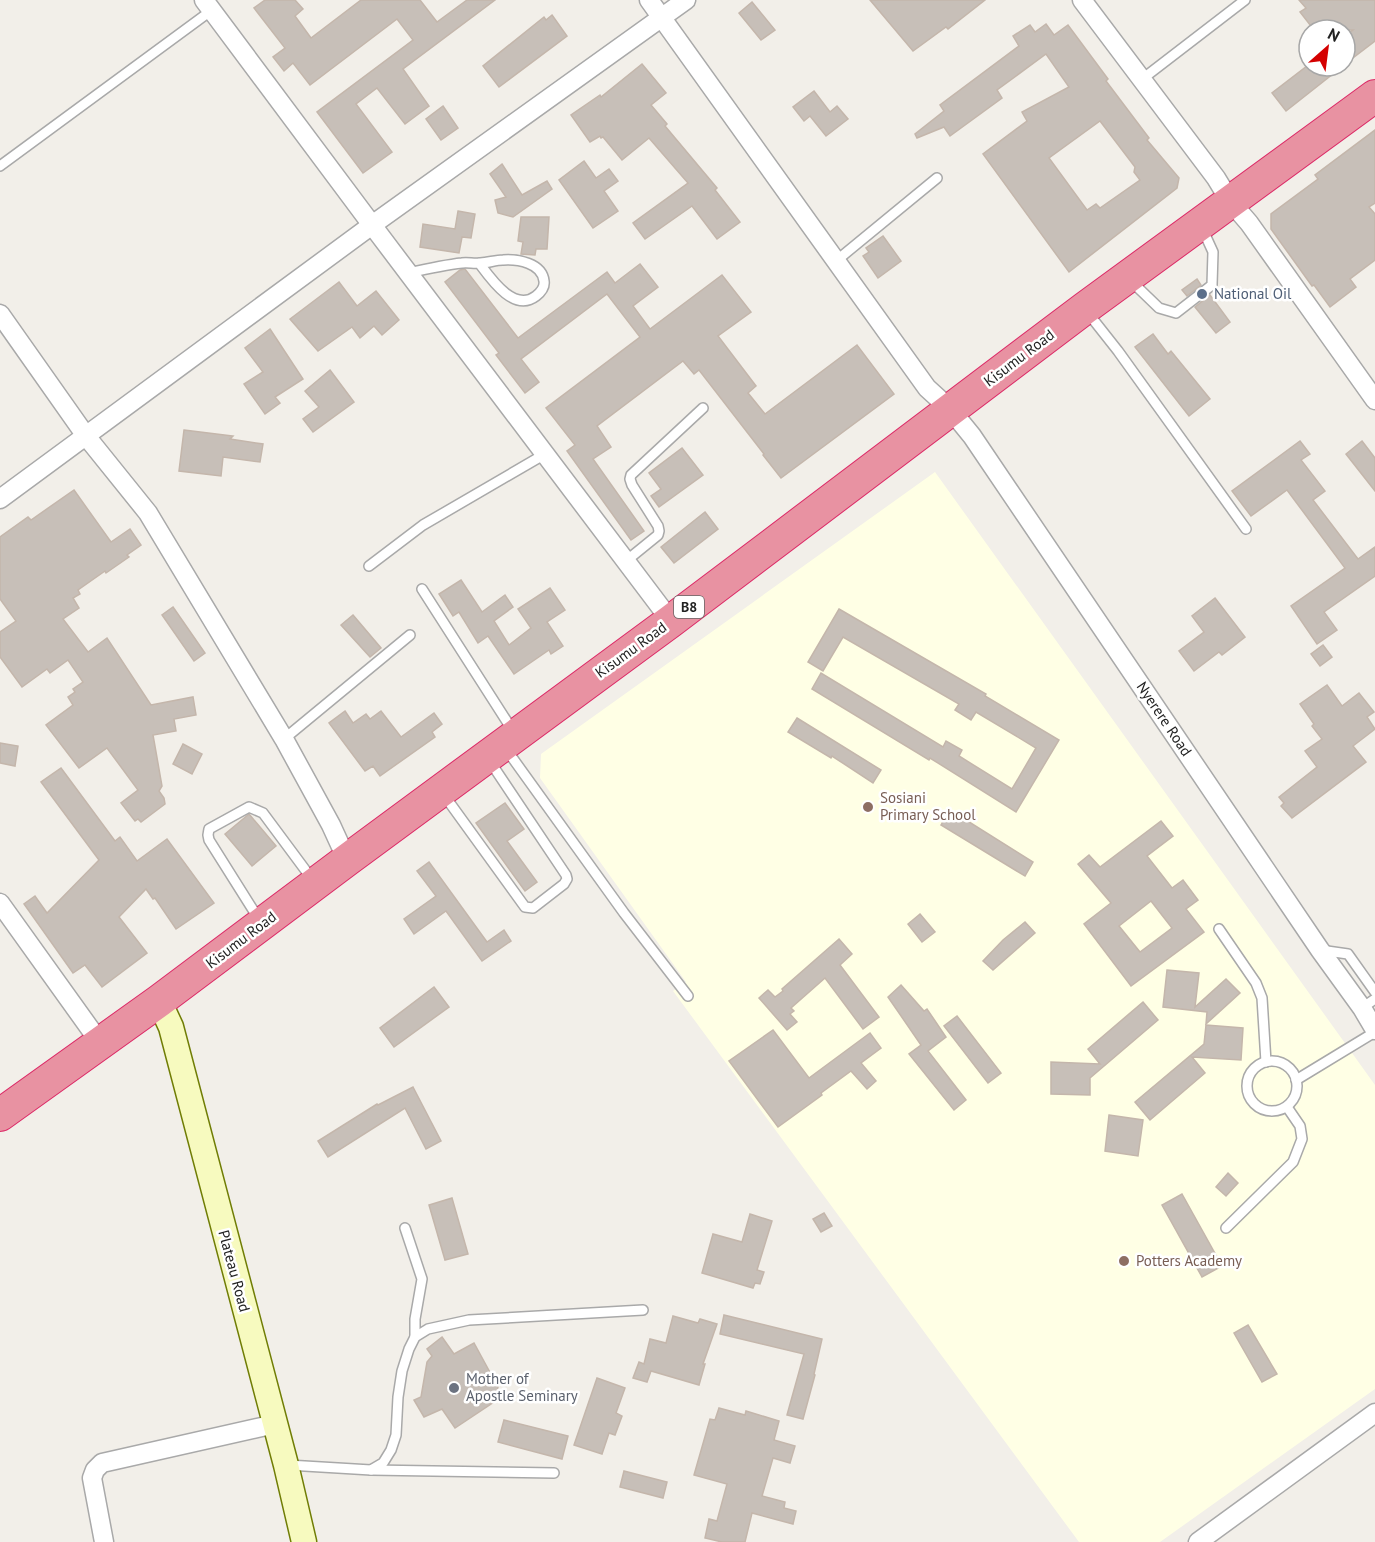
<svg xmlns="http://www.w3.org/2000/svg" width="1375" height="1542" font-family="'PT Sans',sans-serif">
	<rect width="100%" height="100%" fill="#f2efe9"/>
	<path fill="#ffffe5" d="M935,472L1375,1085V1389L1160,1542H1079L673,991L686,982L540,778L541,754Z"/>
	<g fill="#c7bfb8" stroke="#c4b6ab" stroke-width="1.5" fill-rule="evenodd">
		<path d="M265,0H295L303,9L295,16L311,38L361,0H420L437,22L467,0H495L403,69L429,106L405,124L377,88L356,104L392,152L363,173L317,112L413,40L397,19L310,85L293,63L284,71L273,57L285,48L254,8Z"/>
		<path d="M870,0H985L948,29L946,27L913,51Z"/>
		<path d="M1299,0H1375V41L1345,64V36L1353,30H1314L1300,12L1306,8Z"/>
		<path d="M752,2L775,30L761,40L739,13Z"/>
		<path d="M552,15L567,36L499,87L483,66L544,17L546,20Z"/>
		<path d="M1046,24L1054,35L1068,25L1108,79L1106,81L1149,138L1147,140L1179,178L1177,188L1069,272L983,154L1027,121L1022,112L1069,87L1046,54L997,90L1002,98L950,136L944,127L917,138L915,134L944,111L940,105L1019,46L1013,36L1030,25L1035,32ZM1100,121L1135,167L1134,172L1140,180L1100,208L1096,204L1087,210L1049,158Z"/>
		<path d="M642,64L666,93L651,105L667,124L665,126L717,188L715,190L740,222L717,239L692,206L645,239L633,223L688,183L649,138L622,160L603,137L601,138L600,136L590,142L571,115L600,95L601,97Z"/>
		<path d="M1307,66H1343L1286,111L1272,93Z"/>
		<path d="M814,91L830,112L837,106L848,119L826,136L810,116L804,121L793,107Z"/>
		<path d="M443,106L458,128L441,140L426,119Z"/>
		<path d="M1375,130V203L1369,207L1375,214V260L1350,279L1356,287L1330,307L1314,285L1312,286L1271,229V214L1318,179L1315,175Z"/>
		<path d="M584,161L596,178L609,169L618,181L604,191L618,211L593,228L559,180Z"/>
		<path d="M502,164L522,195L547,181L552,189L513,217L498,213L495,200L506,197L490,174Z"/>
		<path d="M458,211L475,214L471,238L462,237L459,253L420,247L423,224L455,229Z"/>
		<path d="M521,217H549L547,249H536L535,255L521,254L523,242L518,241Z"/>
		<path d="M883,236L901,261L878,278L863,256L869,252L866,248Z"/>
		<path d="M640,264L658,287L633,306L650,329L722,275L751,312L718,336L756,386L748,393L765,414L857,345L894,394L781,478L763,455L764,454L699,370L694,374L683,361L597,426L611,447L593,459L644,531L631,540L567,451L575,445L546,408L640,337L607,294L521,359L539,382L525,393L496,355L499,353L445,282L460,270L465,269L518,338L607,272L615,283Z"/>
		<path d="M1197,279L1201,285L1187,296L1182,290Z"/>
		<path d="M339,282L357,306L376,291L399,320L382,335L374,326L360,338L352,327L318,351L290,319Z"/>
		<path d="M1210,295L1230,322L1216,333L1195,307Z"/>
		<path d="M270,329L303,379L275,397L280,403L265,414L244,384L263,372L245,348Z"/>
		<path d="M1153,334L1168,354L1171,351L1210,399L1189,416L1135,347Z"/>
		<path d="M330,370L354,402L313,432L303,419L319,407L305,391Z"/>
		<path d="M184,430L233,436L230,439L263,444L260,462L223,457L221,476L179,471Z"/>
		<path d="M1300,441L1310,454L1301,460L1325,491L1313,500L1358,559L1375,547V576L1324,612L1337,630L1317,644L1291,606L1345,568L1287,490L1251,516L1232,491Z"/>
		<path d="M1362,441L1375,458V491L1346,454Z"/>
		<path d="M682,448L703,475L659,507L651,496L661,489L649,473Z"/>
		<path d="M74,490L111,542L130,529L141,545L127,555L129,557L106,573L105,571L78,590L80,594L73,598L79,608L63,619L88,652L107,638L151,705L193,697L196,715L174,719L176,731L153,735L162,786L159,791L164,798L165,804L141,822L138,819L135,821L121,803L138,790L107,748L79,768L46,725L73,705L68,697L75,692L73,689L83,682L68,660L50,673L47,669L22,687L0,657V632L16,621L0,599V537L28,517L31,520Z"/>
		<path d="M705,512L718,529L674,563L661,547Z"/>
		<path d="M461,580L482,612L505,595L513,607L494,621L509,645L531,628L518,609L550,588L565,610L547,622L563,646L551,654L549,650L514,674L488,636L478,643L459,612L453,616L439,594Z"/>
		<path d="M1215,598L1245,637L1222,655L1219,652L1194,671L1179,651L1204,632L1192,616Z"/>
		<path d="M173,607L205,653L194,661L162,615Z"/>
		<path d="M839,609L986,694L985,696L1059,740L1016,812L930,758L929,760L812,689L821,673L943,747L946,741L962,750L959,756L1012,789L1036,748L976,712L971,720L955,710L959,704L843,637L823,671L808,662Z"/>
		<path d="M353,615L381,648L370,657L341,625Z"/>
		<path d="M1323,645L1332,657L1320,666L1311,654Z"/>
		<path d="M1327,685L1342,706L1359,693L1374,712L1367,717L1375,729L1353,746L1366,762L1292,818L1281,806L1284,803L1279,797L1317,767L1305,751L1322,739L1312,726L1314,724L1300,704Z"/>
		<path d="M345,711L353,723L366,714L370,719L381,711L401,737L434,713L442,724L432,732L435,737L380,776L373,766L365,771L329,723Z"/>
		<path d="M797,718L881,770L873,783L832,756L831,758L788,732Z"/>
		<path d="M0,743L18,746L15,766L0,763Z"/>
		<path d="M183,744L202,754L192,774L173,764Z"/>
		<path d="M61,768L115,841L120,837L137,861L167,839L214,903L176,929L155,898L153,899L146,889L119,917L147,953L102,987L85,965L73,973L24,904L35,896L47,913L99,860L41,782Z"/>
		<path d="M505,803L524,829L507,841L537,882L525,891L476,823Z"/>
		<path d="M950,810L1033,862L1025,876L941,825Z"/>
		<path d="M249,814L276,846L252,866L225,834Z"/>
		<path d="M1161,821L1173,836L1147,856L1172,888L1183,880L1198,900L1186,909L1204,932L1131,986L1084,924L1111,903L1078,864L1089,855L1100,867ZM1151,901L1172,928L1140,952L1119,926Z"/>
		<path d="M429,862L487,942L504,930L511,941L482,961L446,911L414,934L404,919L436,896L417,871Z"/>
		<path d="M920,914L935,932L922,942L908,924Z"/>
		<path d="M1025,922L1035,933L993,970L983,961L1003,940Z"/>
		<path d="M839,939L852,954L840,965L879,1017L863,1029L825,978L791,1008L794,1011L790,1014L797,1022L787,1030L759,998L768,990L775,997L783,991L782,989Z"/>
		<path d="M1167,970L1199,973L1195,1007L1226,979L1240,993L1206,1024L1207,1012L1163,1007Z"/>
		<path d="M901,985L924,1011L927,1009L946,1037L928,1051L966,1100L954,1110L909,1054L921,1045L888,997Z"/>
		<path d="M434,987L449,1007L394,1047L380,1028Z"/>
		<path d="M1143,1002L1158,1020L1090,1078V1095L1051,1094V1062L1100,1064L1088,1049Z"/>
		<path d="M957,1016L1001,1073L988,1083L944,1026Z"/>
		<path d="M1206,1025L1243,1028L1241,1060L1192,1057L1205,1073L1150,1120L1135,1102L1204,1044Z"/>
		<path d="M773,1030L809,1078L870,1033L881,1048L861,1063L876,1081L867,1089L851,1071L821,1093L822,1095L778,1127L729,1061Z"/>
		<path d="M413,1087L441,1141L426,1149L405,1108L328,1157L318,1141L377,1104L378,1105Z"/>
		<path d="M1109,1115L1143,1120L1138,1156L1105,1151Z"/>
		<path d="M1228,1173L1238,1183L1226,1196L1216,1187Z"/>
		<path d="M1182,1194L1222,1266L1202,1277L1162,1205Z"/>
		<path d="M452,1198L468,1254L445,1260L429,1205Z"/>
		<path d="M824,1213L832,1226L821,1232L813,1219Z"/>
		<path d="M750,1214L772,1221L757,1270L764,1272L760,1284L755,1283L753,1288L702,1273L713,1234L742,1242Z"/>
		<path d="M724,1315L822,1339L814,1374L815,1375L803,1419L787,1415L804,1354L720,1334Z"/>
		<path d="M673,1316L698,1323L700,1319L717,1324L703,1364H705L699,1385L651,1371L647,1382L633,1378L639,1362L644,1364L650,1339L666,1343Z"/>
		<path d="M1248,1325L1277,1374L1262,1382L1234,1333Z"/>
		<path d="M442,1337L454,1354L474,1343L498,1387L494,1402L455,1428L442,1409L424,1417L414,1400L421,1397L427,1362L432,1356L427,1349Z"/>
		<path d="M597,1378L625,1388L616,1413L622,1416L615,1435L609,1433L602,1454L574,1445Z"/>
		<path d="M719,1408L745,1415L746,1411L779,1421L774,1440L795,1446L790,1463L773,1458L762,1496L785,1502L784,1508L796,1511L793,1524L752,1513L745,1542H722L705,1538L709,1519L717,1521L727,1484L694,1475L710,1419L715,1420Z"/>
		<path d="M504,1420L568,1436L562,1459L498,1442Z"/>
		<path d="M624,1471L667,1482L663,1498L620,1487Z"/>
	</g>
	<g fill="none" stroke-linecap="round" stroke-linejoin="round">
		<defs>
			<g id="lane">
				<path d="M1141,80L1245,0"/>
				<path d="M0,166L212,10"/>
				<path d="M836,261L937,178"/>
				<path d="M408,273C426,269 444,265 462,263C468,262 474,264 480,263C488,263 495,260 503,260C518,259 542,263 544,281C545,287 541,292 536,296C514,313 491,279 479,263"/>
				<path d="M1130,280L1159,308L1176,313L1212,285L1213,252L1202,228"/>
				<path d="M1088,313L1118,351L1246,529"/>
				<path d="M626,561L658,535L659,531L658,526L632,485L630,479L631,475L703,408"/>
				<path d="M369,566L423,525L545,454"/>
				<path d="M422,589L513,731"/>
				<path d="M284,739L410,635"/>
				<path d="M506,749L624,913L688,996"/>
				<path d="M444,795L525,907L533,908L564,884L567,879L566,875L489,760"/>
				<path d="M260,921L209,840L208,835L209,829L249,807L263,813L312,879"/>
				<path d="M1219,929L1256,983L1262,998L1266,1062"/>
				<path d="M1320,950L1348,954L1375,992"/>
				<path d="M1362,1008L1375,999"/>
				<circle cx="1272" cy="1086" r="25"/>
				<path d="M1296,1080L1375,1032"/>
				<path d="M405,1228L422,1279L415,1319V1337"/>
				<path d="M1226,1228L1293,1162L1302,1139L1300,1126L1287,1107"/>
				<path d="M288,1465L371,1470L383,1463L391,1450L396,1435L398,1397L402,1371L409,1349L415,1337L428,1329L469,1320L643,1310"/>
				<path d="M371,1470L554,1473"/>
			</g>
			<g id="street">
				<path d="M204,0L372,225L671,621"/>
				<path d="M649,0L927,388L950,409L972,436L1320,950L1362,1008L1375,1030"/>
				<path d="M1082,0L1216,178L1230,201L1249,223L1375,400"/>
				<path d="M0,314L86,436L148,513L284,739L331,825L347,860"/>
				<path d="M0,499L372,225L686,0"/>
				<path d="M0,903L101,1044"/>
				<path d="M104,1542L92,1478L95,1470L102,1463L275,1424"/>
				<path d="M1198,1542L1375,1413"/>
			</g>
			<path id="secondary" d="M159,1001L171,1027L286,1465L304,1542"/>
			<path id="highway" d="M0,1115L159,1001L347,860L671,621L1085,308L1375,96"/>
		</defs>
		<use href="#lane" stroke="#a9a9a9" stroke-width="12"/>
		<use href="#street" stroke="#a9a9a9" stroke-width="21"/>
		<use href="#secondary" stroke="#707d05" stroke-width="27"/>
		<use href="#highway" stroke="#dc2a67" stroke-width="34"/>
		<use href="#lane" stroke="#fff" stroke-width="9"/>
		<use href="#street" stroke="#fff" stroke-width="18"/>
		<use href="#secondary" stroke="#f7fabf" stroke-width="24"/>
		<use href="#highway" stroke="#e892a2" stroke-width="32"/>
	</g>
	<circle fill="#5c6f8a" stroke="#fff" stroke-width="2" cx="1202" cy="294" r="6"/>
	<g fill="#8d6e63" stroke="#fff" stroke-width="2">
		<circle cx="868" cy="807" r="6"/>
		<circle cx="1124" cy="1261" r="6"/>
	</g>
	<circle fill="#6b7280" stroke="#fff" stroke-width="2" cx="454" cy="1388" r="6"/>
	<g text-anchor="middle" stroke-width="5" stroke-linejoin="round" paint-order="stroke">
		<rect fill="#fff" stroke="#646464" stroke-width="1.5" x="674" y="596" width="30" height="22" rx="4.5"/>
		<g font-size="14" font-weight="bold" fill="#222">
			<text x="689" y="612">B8</text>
		</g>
		<g font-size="15" fill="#4e5e75" stroke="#fff" text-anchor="start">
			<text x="1214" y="299">National Oil</text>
		</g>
		<g font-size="15" fill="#222" stroke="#fff">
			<text transform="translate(1019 358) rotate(-37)" y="5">Kisumu Road</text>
			<text transform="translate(631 650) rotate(-36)" y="5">Kisumu Road</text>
			<text transform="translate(1164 719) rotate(56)" y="5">Nyerere Road</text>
			<text transform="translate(241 940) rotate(-37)" y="5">Kisumu Road</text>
			<text transform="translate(234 1271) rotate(75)" y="5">Plateau Road</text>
		</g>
		<g font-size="15" fill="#785e54" stroke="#fff" text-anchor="start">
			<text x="880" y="803">Sosiani<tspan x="880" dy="17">Primary School</tspan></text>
			<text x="1136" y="1266">Potters Academy</text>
		</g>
		<g font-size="15" fill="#5b616d" stroke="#fff" text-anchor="start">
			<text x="466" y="1384">Mother of<tspan x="466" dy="17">Apostle Seminary</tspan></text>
		</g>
	</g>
	<g transform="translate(1327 48) rotate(28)"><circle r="28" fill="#ffffff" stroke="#a7a7a7" stroke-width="1.5"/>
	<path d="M0-4.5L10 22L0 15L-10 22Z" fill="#d40000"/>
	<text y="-9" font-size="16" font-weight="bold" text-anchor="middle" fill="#222222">N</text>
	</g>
</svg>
